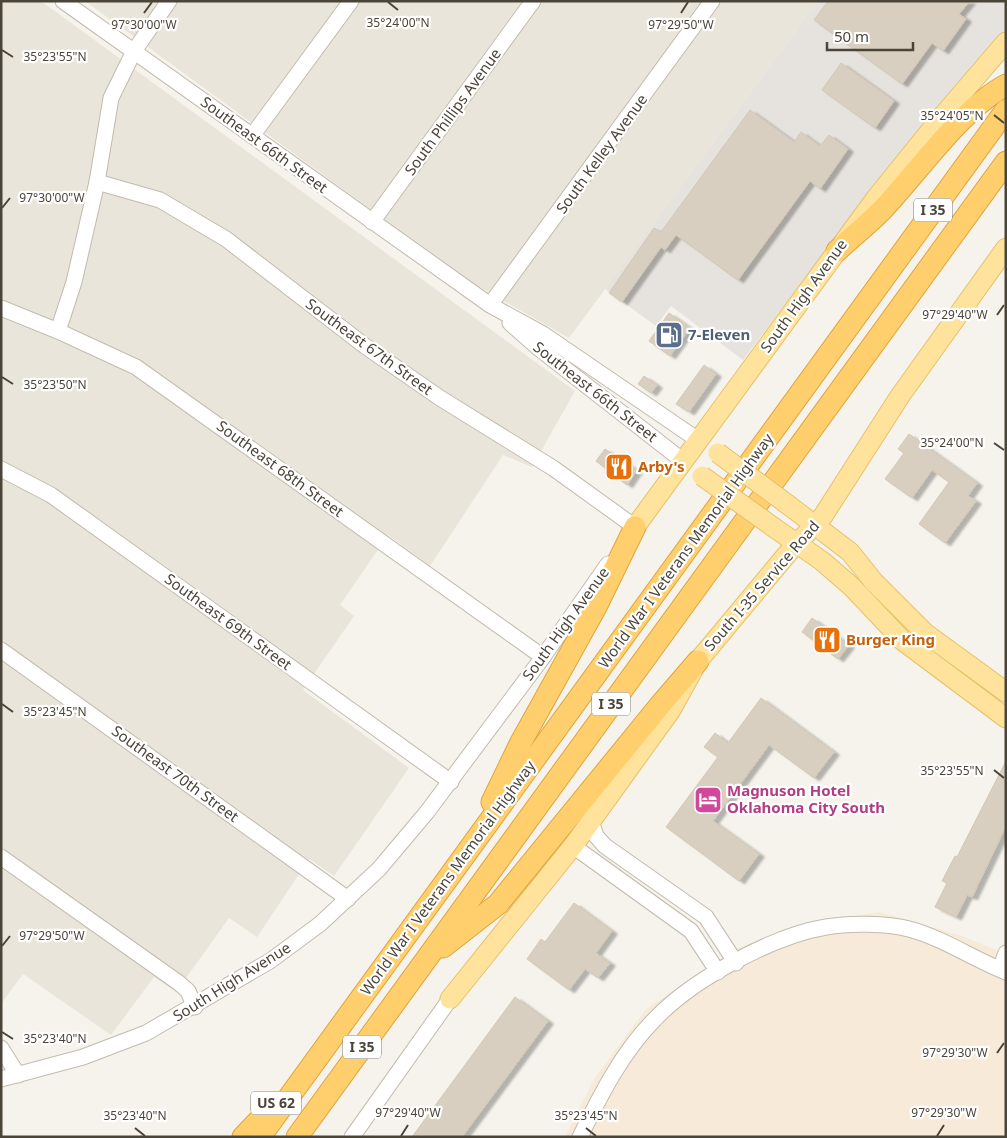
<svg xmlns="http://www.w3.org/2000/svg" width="1007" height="1138" font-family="'Noto Sans',sans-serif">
	<defs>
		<filter id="shadow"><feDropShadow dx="5.5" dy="3" stdDeviation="1" flood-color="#0004"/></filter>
	</defs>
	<rect width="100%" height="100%" fill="#f6f3ec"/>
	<g fill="#eae5da">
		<path d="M1,1H41L575,391L532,467L503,455L430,566L388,535L340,605L354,616L303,690L409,768L334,876L309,859L257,937L229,918L176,992L154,977L111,1035L23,974L1,1004Z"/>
		<path d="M85,1H818L569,338L467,280Z"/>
	</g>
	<path fill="#f7ead8" d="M880,912L962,936L1006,954V1137H565L594,1079L646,1009L738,948L803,925Z"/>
	<path fill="#e6e2dd" d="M818,1H1006V29L850,218L743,360L671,306L656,326L605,289Z"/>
	<g fill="#d8cfc1" stroke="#d3c7b4" filter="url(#shadow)">
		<path d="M828,1H970L959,14L966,19L943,51L932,43L902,84L814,20Z"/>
		<path d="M841,63L894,101L875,128L822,90Z"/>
		<path d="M750,110L794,142L801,132L820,146L829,135L848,149L820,189L810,181L738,280L676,235L665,250L661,247L622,302L609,293L654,228L661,232Z"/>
		<path d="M669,313L690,328L670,356L649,341Z"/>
		<path d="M704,365L716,374L689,412L676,404Z"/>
		<path d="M644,376L657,385L651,393L638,384Z"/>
		<path d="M909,434L977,483L968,496L976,501L945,543L919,524L949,482L932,470L912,498L885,479L904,453L898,449Z"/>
		<path d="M605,449L637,470L627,485L596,461Z"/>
		<path d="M812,618L849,645L838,659L802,632Z"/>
		<path d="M761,698L834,752L814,778L769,745L713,821L759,854L739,881L666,827L718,757L704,747L715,733L728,743Z"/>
		<path d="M1006,761V826L972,897L967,895L956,917L935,907L947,883L942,881L955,856L957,857Z"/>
		<path d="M574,903L612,931L596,953L610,963L598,978L585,969L569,990L527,959L541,939L545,942Z"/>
		<path d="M515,997L548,1021L462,1137H412Z"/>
	</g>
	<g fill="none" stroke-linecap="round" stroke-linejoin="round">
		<defs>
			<g id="minor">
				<path d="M63,1L490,305L543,334L698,440"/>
				<path d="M252,136L351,1"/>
				<path d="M97,182L160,200L226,239L365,346L440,398L553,468L635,527L629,536"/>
				<path d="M372,222L533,1"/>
				<path d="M490,305L712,1"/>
				<path d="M1,308L58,331L136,367L543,657"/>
				<path d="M510,323L536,346L683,461"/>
				<path d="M58,331L74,282L97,182L111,98L134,51L169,1"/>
				<path d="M1,469L51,495L451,782"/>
				<path d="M1,650L348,899"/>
				<path d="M591,821L596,836L605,846L706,917L736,963"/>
				<path d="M573,846L691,931L718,972"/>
				<path d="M1,857L179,983L188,991L195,1007"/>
				<path d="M1000,969L1006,953"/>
				<path d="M1,1048L18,1075"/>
				<path d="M1,1079L83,1057L146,1033L270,961L320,924L379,869L427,812L543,657L608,564"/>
				<path d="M352,1137L450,999"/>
				<path d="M580,1137C600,1096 622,1052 655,1019C692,980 772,936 826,927C848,923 887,923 909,929C943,938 973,959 1006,972"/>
			</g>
			<g id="major">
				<path d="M791,507L850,552L874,582L925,633L1006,692"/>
				<path d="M635,527L876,198L939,120L1006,42"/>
				<path d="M776,529L822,561L852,587L903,641L1006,718"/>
				<path d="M450,999L573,846L671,710L698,661L788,553L823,516L900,396L1006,248"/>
			</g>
			<g id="highway">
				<path d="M837,251C852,237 868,224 882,210C919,171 960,110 1006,85"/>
				<path d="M492,802L521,742L596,607L635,527"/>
				<path d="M443,947L498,904L661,704L698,661"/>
				<path d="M243,1137L266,1113"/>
				<path d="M260,1137L1006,110"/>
				<path d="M297,1137L1006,162"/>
			</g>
		</defs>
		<use href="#minor" stroke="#c2bbae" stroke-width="17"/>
		<use href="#major" stroke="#e6c16a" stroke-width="21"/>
		<use href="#highway" stroke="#e0a43c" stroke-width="23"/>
		<use href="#minor" stroke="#fff" stroke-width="15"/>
		<use href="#major" stroke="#ffe39c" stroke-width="19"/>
		<use href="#highway" stroke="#ffcf6e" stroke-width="21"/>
		<defs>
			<g id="major-bridge">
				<path d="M718,453L791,507"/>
				<path d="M702,476L776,529"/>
			</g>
		</defs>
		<use href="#major-bridge" stroke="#e6c16a" stroke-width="21" stroke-linecap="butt"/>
		<use href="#major-bridge" stroke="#ffe39c" stroke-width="19"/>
	</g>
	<path fill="none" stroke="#4b4439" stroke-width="2" d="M388,2L398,10M144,13L152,2M681,13L688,2M2,50L13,57M994,115L1004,123M2,208L10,198M997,315L1004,305M2,377L13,384M994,443L1004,450M2,704L13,712M994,770L1004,778M2,946L10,936M2,1032L13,1039M997,1053L1004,1043M135,1128L145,1136M586,1128L596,1136M401,1136L408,1125M937,1136L944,1125"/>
	<defs>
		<symbol id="fuel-square" viewBox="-11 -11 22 22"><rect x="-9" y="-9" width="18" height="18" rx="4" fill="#5c6f8a" stroke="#fff"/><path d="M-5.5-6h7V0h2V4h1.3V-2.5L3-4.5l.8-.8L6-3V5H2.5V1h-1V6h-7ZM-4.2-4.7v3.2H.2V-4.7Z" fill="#fff"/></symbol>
		<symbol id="restaurant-square" viewBox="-11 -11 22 22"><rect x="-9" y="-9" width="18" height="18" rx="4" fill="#e8710a" stroke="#fff"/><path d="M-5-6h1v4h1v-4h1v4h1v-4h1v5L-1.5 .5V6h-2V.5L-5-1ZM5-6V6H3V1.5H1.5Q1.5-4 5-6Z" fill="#fff"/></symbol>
		<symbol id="hotel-square" viewBox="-11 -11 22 22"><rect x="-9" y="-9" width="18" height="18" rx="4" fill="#d1479c" stroke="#fff"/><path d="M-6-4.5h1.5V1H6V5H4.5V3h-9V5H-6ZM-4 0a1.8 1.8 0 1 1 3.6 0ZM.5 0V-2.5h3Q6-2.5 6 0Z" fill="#fff"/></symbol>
	</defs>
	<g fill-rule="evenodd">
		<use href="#fuel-square" x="653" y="319" width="32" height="32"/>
		<use href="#restaurant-square" x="603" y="451" width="32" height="32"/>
		<use href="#restaurant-square" x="811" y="624" width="32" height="32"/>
		<use href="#hotel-square" x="692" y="784" width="32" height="32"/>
	</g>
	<g text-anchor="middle" stroke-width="4.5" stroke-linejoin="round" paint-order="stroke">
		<g fill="#fff" stroke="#817c74" stroke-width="1">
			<rect x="914" y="198.5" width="38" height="23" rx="4"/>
			<rect x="592" y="692.5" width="38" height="23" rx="4"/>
			<rect x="343" y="1035.5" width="38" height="23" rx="4"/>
			<rect x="251" y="1091.5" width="50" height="23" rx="4"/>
		</g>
		<g font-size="14" font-weight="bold" fill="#4b4439">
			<text x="933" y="215">I 35</text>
			<text x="611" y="709">I 35</text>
			<text x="362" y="1052">I 35</text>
			<text x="276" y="1108">US 62</text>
		</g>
		<g font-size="15" fill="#4b4439" stroke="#fff">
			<text transform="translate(453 112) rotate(-54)" y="5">South Phillips Avenue</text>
			<text transform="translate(264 145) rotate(36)" y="5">Southeast 66th Street</text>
			<text transform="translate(602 154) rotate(-54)" y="5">South Kelley Avenue</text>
			<text transform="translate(804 296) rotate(-54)" y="5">South High Avenue</text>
			<text transform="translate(369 347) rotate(36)" y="5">Southeast 67th Street</text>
			<text transform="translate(595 392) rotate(38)" y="5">Southeast 66th Street</text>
			<text transform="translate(280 469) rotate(36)" y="5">Southeast 68th Street</text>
			<text transform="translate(686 551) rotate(-54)" y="5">World War I Veterans Memorial Highway</text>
			<text transform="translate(762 586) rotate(-49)" y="5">South I-35 Service Road</text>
			<text transform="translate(228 622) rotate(36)" y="5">Southeast 69th Street</text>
			<text transform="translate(566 624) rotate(-54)" y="5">South High Avenue</text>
			<text transform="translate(175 774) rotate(36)" y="5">Southeast 70th Street</text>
			<text transform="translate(448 878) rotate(-54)" y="5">World War I Veterans Memorial Highway</text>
			<text transform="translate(232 982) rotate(-32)" y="5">South High Avenue</text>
		</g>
		<g font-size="15" font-weight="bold" fill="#4e5e75" stroke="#fff" text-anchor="start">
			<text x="688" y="340">7-Eleven</text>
		</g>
		<g font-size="15" font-weight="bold" fill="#c56008" stroke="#fff" text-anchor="start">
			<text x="638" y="472">Arby's</text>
			<text x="846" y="645">Burger King</text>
		</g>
		<g font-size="15" font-weight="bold" fill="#b23c85" stroke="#fff" text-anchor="start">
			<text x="727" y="796">Magnuson Hotel<tspan x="727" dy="17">Oklahoma City South</tspan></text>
		</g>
	</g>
	<g font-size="12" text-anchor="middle" fill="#4b4439" stroke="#fff" stroke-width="4.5" stroke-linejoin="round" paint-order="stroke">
		<text x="398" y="27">35°24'00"N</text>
		<text x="681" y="29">97°29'50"W</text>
		<text x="144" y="29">97°30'00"W</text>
		<text x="55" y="61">35°23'55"N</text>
		<text x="952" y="120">35°24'05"N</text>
		<text x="52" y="202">97°30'00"W</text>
		<text x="955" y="319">97°29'40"W</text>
		<text x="55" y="389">35°23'50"N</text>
		<text x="952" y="447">35°24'00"N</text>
		<text x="55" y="716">35°23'45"N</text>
		<text x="952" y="775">35°23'55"N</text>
		<text x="52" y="940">97°29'50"W</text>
		<text x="55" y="1043">35°23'40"N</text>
		<text x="955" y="1057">97°29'30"W</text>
		<text x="408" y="1117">97°29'40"W</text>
		<text x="944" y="1117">97°29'30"W</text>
		<text x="135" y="1120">35°23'40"N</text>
		<text x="586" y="1120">35°23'45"N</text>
	</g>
	<rect width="1007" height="1138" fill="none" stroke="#4b4439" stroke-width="5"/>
	<path d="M827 42v8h86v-8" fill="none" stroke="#4b4439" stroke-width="2.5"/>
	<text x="834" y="42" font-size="15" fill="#4b4439" stroke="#ffffff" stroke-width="4" paint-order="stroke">50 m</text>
</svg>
